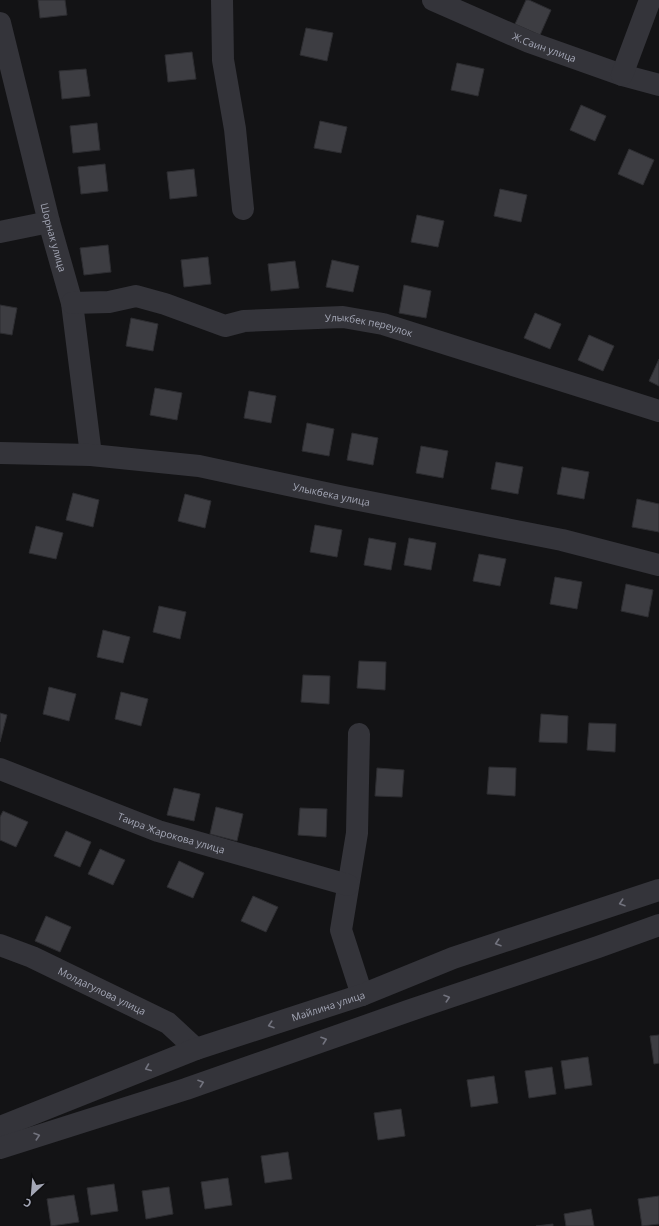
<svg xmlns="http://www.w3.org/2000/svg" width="659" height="1226" font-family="'Open Sans',sans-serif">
	<rect width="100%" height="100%" fill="#131315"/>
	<g fill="#3d3d42" stroke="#2d2d31">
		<path d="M38,0H65L67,15L40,18Z"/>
		<path d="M526,0H529L551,10L540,35L515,24Z"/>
		<path d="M306,28L333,33L327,61L300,55Z"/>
		<path d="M192,52L196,79L168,82L165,55Z"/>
		<path d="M457,63L484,69L478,96L451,90Z"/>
		<path d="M86,69L90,96L62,99L59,71Z"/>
		<path d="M581,105L606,116L595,141L570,130Z"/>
		<path d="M320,121L347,127L341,153L314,148Z"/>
		<path d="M97,123L100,150L73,153L70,126Z"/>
		<path d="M629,149L654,160L643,185L618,174Z"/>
		<path d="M105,164L108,191L81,194L78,167Z"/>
		<path d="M194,169L197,196L170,199L167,172Z"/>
		<path d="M500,189L527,195L521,222L494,216Z"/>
		<path d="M417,215L444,221L438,247L411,242Z"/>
		<path d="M108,245L111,272L84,275L80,248Z"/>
		<path d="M208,257L211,284L184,287L181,260Z"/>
		<path d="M332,260L359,266L353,292L326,287Z"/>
		<path d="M295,261L299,288L271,291L268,264Z"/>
		<path d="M404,285L431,291L426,318L399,313Z"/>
		<path d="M0,305L17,308L12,335L0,333Z"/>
		<path d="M535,313L561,324L550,349L524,338Z"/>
		<path d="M131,318L158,324L153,351L126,346Z"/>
		<path d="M589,335L614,346L603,371L578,360Z"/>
		<path d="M659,359V386L649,381Z"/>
		<path d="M155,388L182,393L177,420L150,415Z"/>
		<path d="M249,391L276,396L271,423L244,418Z"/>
		<path d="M307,423L334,429L329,456L302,451Z"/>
		<path d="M352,433L378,438L373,465L347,460Z"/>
		<path d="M421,446L448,451L443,478L416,473Z"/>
		<path d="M496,462L523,467L518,494L491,489Z"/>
		<path d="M562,467L589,472L584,499L557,494Z"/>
		<path d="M73,493L99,500L93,527L66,520Z"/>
		<path d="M185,494L211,501L205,528L178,521Z"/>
		<path d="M637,499L659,504V532L632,527Z"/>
		<path d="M315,525L342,530L337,557L310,552Z"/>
		<path d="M36,526L63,533L56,559L29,553Z"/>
		<path d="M369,538L396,543L391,570L364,565Z"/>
		<path d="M409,538L436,543L431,570L404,565Z"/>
		<path d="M479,554L506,559L500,586L473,581Z"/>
		<path d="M555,577L582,582L577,609L550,604Z"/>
		<path d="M626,584L653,590L648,617L621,611Z"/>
		<path d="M159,606L186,612L180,639L153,632Z"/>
		<path d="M103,630L130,637L123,663L97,657Z"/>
		<path d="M359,661L386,662L385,690L357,688Z"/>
		<path d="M303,675L330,676L329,704L301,702Z"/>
		<path d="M49,687L76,694L69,721L43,714Z"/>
		<path d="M121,692L148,699L141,726L115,719Z"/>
		<path d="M0,713L7,715L0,742Z"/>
		<path d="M541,714L568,716L567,743L539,742Z"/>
		<path d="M589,723L616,724L615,752L587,750Z"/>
		<path d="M489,767L516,768L515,796L487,794Z"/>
		<path d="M377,768L404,770L402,797L375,796Z"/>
		<path d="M174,788L200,794L194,821L167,815Z"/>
		<path d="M216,807L243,814L237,841L210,834Z"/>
		<path d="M300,808L327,809L326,837L298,835Z"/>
		<path d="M3,811L28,822L16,847L0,840V817Z"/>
		<path d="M66,831L91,842L80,867L54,856Z"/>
		<path d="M100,849L125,860L113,885L88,874Z"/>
		<path d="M179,861L204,873L193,898L167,887Z"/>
		<path d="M253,896L278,907L266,932L241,921Z"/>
		<path d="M46,916L71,927L60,952L35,941Z"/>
		<path d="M659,1035V1063L654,1064L650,1036Z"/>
		<path d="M588,1057L592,1085L565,1089L561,1061Z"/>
		<path d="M552,1067L556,1094L529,1098L525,1071Z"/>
		<path d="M494,1076L498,1103L471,1107L467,1080Z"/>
		<path d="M401,1109L405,1136L378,1140L374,1113Z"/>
		<path d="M288,1152L292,1179L265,1183L261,1156Z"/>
		<path d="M228,1178L232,1205L205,1209L201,1182Z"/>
		<path d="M114,1184L118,1211L91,1215L87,1188Z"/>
		<path d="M169,1187L173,1214L146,1219L142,1191Z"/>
		<path d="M74,1195L79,1222L51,1226L47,1199Z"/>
		<path d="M659,1196V1224L642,1226L638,1199Z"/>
		<path d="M591,1209L594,1226H566L564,1214Z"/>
		<path d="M553,1224V1226H536Z"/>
	</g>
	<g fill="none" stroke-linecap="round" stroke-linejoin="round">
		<g stroke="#34343a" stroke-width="22">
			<path d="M222,0L223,60L235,129L243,209"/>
			<path id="s1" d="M433,0L529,42L622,75L659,85"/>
			<path id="s2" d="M0,23L49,222L72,303L91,455"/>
			<path d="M622,75L650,0"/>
			<path d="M0,232L49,222"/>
			<path id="s3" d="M72,303L109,302L136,296L165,304L225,326L244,321L343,317L383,324L659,411"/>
			<path id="s4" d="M0,453L91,455L199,466L344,497L562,540L659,565"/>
			<path d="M359,734L357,833L341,930L362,995"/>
			<path id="s5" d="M0,769L158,831L348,885"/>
			<path id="s6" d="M0,945L32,957L168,1023L196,1049"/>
			<path id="s7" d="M0,1127L196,1049L362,995L453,958L659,890"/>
			<path d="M0,1148L186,1089L408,1011L598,947L659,925"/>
		</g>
	</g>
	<defs><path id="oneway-chevron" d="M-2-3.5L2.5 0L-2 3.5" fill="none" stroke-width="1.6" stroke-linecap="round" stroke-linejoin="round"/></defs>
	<g stroke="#72737e">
		<use href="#oneway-chevron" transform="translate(622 903) rotate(162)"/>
		<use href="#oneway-chevron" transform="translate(498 943) rotate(162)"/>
		<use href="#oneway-chevron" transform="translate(447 998) rotate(-18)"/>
		<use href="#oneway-chevron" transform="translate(271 1025) rotate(162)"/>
		<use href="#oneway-chevron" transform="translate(324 1040) rotate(-19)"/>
		<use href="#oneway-chevron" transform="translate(148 1068) rotate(158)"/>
		<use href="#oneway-chevron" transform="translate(201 1083) rotate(-19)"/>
		<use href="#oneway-chevron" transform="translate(37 1136) rotate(-18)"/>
	</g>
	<g text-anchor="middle" stroke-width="3" stroke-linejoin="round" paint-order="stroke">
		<g font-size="10" fill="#a4a7b6" stroke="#0e0e10">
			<text dy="4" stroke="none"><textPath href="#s1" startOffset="121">Ж.Саин улица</textPath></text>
			<text dy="4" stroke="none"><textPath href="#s2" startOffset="221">Шорнак улица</textPath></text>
			<text dy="4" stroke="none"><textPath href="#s3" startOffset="304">Улыкбек переулок</textPath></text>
			<text dy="4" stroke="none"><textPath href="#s4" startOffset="335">Улыкбека улица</textPath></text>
			<text dy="4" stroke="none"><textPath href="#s5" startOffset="183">Таира Жарокова улица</textPath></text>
			<text dy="4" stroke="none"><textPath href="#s6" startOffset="112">Молдагулова улица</textPath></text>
			<text dy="4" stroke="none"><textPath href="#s7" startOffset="350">Майлина улица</textPath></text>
		</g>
	</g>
	<g transform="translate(32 1194) rotate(206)" stroke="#0e0e10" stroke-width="3" paint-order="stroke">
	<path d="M0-3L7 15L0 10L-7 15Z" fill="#a4a7b6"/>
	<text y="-6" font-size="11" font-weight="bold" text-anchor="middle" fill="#a4a7b6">С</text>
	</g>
</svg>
